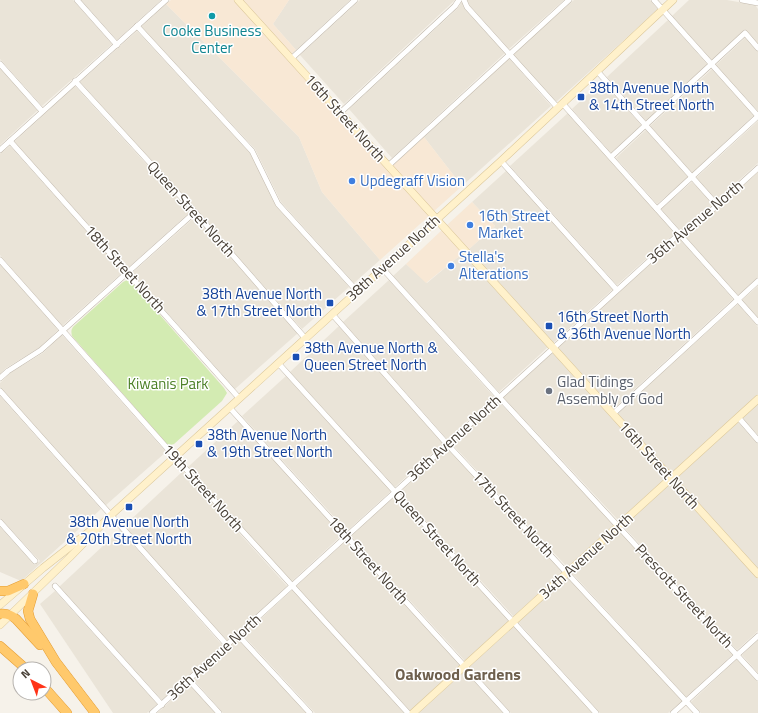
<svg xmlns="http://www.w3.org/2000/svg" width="758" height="713" font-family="'Titillium Web',sans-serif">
	<rect width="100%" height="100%" fill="#f6f2ea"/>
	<g fill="#eae4d8">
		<path d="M0,0H73L112,44L42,106L0,59Z"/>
		<path d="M81,0H161L117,40Z"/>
		<path d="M289,0H350L296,50L273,24Z"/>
		<path d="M360,0H455L344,104L300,55Z"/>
		<path d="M467,0H564L509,49L470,6Z"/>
		<path d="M574,0H650L658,9L556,102L513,54Z"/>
		<path d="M689,0H727L755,5L758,9V44L744,30L712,60L672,16Z"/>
		<path d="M462,2L465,9L505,53L392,158L349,109L457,9Z"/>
		<path d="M166,4L299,137L322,192L380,260L354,283L281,202L255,149L141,27Z"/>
		<path d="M668,20L707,64L646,121L607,77Z"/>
		<path d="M137,31L250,153L276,206L349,287L302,329L199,213L80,82Z"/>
		<path d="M746,37L758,50V111L716,65Z"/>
		<path d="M509,58L551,106L462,186L424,137Z"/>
		<path d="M0,68L38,110L0,145Z"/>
		<path d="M712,69L754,115L692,173L650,126Z"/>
		<path d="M602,81L641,125L611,153L572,109Z"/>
		<path d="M75,86L190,212L128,268L14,142Z"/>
		<path d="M568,113L675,233L617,285L510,166Z"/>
		<path d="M758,121V163L717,200L696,178Z"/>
		<path d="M646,130L688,177L657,204L616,158Z"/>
		<path d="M10,146L123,272L62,326L0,255V154Z"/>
		<path d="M506,171L613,289L553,343L468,250L495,226L472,202Z"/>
		<path d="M758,172V277L738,295L684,235L692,232Z"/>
		<path d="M692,182L713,204L688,227L680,230L661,209Z"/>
		<path d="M195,217L298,333L235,389L132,273Z"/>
		<path d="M679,238L733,299L613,409L557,348Z"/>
		<path d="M463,253L548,347L499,392L393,276L406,264L427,283Z"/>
		<path d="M0,264L58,330L39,348L6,368L0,374Z"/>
		<path d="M389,280L494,397L447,439L343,322Z"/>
		<path d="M758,286V318L742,300Z"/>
		<path d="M738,304L758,327V394L671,474L617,414Z"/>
		<path d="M339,326L443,443L395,487L290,372Z"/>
		<path d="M62,335L166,452L106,505L0,387V383L10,373L43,353Z"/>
		<path d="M553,352L666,478L619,521L503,397Z"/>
		<path d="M286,376L391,491L347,531L242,416Z"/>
		<path d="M0,396L101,509L21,581L0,572V527L35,565L40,561L0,518Z"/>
		<path d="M499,402L614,525L568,568L452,444Z"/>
		<path d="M758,403V435L742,418Z"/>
		<path d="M238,421L342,535L291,582L188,467Z"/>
		<path d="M738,422L758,444V570L675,479Z"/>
		<path d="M448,448L563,572L514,617L400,492Z"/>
		<path d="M183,471L287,586L227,641L124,526Z"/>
		<path d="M671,483L758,579V631L737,650L623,526Z"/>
		<path d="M395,496L509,621L465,661L351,536Z"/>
		<path d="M120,530L222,645L162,700L59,587Z"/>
		<path d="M619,530L733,654L686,697L572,573Z"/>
		<path d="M347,540L461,665L410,711L296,586Z"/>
		<path d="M568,577L682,701L668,713H600L518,622Z"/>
		<path d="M292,590L296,593L404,713H315L243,635Z"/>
		<path d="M55,591L157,704L147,713H113L40,604Z"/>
		<path d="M514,626L592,713H511L469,667Z"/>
		<path d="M238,639L306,713H223L194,680Z"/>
		<path d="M758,640V673L742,655Z"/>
		<path d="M737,659L758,682V713H701L691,702Z"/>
		<path d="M465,671L503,713H419Z"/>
		<path d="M189,684L215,713H157L162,709Z"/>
	</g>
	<g fill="#f8e8d5">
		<path d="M171,0H234L429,216L380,260L322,192L299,137L166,4Z"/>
		<path d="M242,0H289L273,24L296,50L291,54Z"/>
		<path d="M424,137L462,186L433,212L392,166Z"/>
		<path d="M472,202L495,226L468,250L446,226Z"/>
		<path d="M442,230L463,253L426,283L406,264Z"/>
	</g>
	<path fill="#d3ebb2" d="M127,280L131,282L224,388L227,393L222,401L174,444L170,445L167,444L72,336C71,331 71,329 74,326L123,282Z"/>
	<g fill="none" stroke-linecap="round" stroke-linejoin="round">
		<defs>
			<g id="street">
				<path d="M77,0L117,45"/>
				<path d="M464,0L467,7L558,108"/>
				<path d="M654,0L758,116"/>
				<path d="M742,0L758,3"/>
				<path d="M137,26L252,151L278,204L357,291"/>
				<path d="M291,59L355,0"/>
				<path d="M0,64L42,111"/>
				<path d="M598,72L717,205"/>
				<path d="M75,81L195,212L305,338"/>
				<path d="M563,104L758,322"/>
				<path d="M340,113L455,6L459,0"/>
				<path d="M10,141L239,398"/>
				<path d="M0,150L166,0"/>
				<path d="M611,157L745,33L758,48"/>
				<path d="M501,161L617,290"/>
				<path d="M388,166L569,0"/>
				<path d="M657,209L758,116"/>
				<path d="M0,260L175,457L408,713"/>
				<path d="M382,268L499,397L758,678"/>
				<path d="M332,314L447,444L697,713"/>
				<path d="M278,363L596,713"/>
				<path d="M0,378L8,371L41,350L195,212"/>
				<path d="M0,391L227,645"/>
				<path d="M229,407L507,713"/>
				<path d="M613,414L758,281"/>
				<path d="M738,417L758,440"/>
				<path d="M0,522L35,561"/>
				<path d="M55,586L162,705"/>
				<path d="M238,635L310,713"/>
				<path d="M189,680L219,713"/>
				<path d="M152,713L679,234L690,230L758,168"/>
				<path d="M673,713L758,636"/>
			</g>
			<g id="secondary">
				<path d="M238,0L758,574"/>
				<path d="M0,605L43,568L90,531"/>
				<path d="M0,625L70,557L111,515L501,161L673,0"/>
				<path d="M413,713L758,399"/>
			</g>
			<g id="highway">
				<path d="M0,591H8L24,584"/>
				<path d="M33,594L28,611L30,619L56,662L95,713"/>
				<path d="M0,614C6,613 11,615 16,619L40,645"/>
				<path d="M0,646L26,669"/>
				<path d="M44,687L67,713"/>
			</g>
		</defs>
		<use href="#street" stroke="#c2b9ac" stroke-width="6"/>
		<use href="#secondary" stroke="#dbc79a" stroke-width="8"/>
		<use href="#highway" stroke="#e59e35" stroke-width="10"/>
		<use href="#street" stroke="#fff" stroke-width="5"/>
		<use href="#secondary" stroke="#fff1cb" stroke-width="7"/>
		<use href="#highway" stroke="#ffc96c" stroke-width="9"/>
	</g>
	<circle fill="#0f9aa8" stroke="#fff" stroke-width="1.5" cx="212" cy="16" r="4"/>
	<g fill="#1a4fb4" stroke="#fff" stroke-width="1.5">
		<rect x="577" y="93" width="8" height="8" rx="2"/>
		<rect x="326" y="299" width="8" height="8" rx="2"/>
		<rect x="545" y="322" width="8" height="8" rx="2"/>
		<rect x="292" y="353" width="8" height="8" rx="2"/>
		<rect x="195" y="440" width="8" height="8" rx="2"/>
		<rect x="125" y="503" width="8" height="8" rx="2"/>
	</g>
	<g fill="#3f7fe0" stroke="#fff" stroke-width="1.5">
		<circle cx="352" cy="181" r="4"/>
		<circle cx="470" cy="225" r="4"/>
		<circle cx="451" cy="266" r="4"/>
	</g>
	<circle fill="#6b7280" stroke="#fff" stroke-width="1.5" cx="549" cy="391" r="4"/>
	<g text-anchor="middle" stroke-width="3" stroke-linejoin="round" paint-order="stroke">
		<g font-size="15" fill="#0d838f" stroke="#fff">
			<text x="212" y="36">Cooke Business<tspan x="212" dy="17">Center</tspan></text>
		</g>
		<g font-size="15" fill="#164399" stroke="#fff" text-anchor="start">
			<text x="589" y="93">38th Avenue North<tspan x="589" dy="17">&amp; 14th Street North</tspan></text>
			<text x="322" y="299" text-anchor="end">38th Avenue North<tspan x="322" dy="17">&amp; 17th Street North</tspan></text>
			<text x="557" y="322">16th Street North<tspan x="557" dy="17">&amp; 36th Avenue North</tspan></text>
			<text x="304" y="353">38th Avenue North &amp;<tspan x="304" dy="17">Queen Street North</tspan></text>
			<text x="207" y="440">38th Avenue North<tspan x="207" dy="17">&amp; 19th Street North</tspan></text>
			<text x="129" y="527" text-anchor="middle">38th Avenue North<tspan x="129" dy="17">&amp; 20th Street North</tspan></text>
		</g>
		<g font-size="15" fill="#4a4238" stroke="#fff">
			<text transform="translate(345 118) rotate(48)" y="5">16th Street North</text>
			<text transform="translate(191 209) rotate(48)" y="5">Queen Street North</text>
			<text transform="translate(695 222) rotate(-40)" y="5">36th Avenue North</text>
			<text transform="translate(393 258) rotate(-42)" y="5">38th Avenue North</text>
			<text transform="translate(125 269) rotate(48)" y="5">18th Street North</text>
			<text transform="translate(454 438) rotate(-42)" y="5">36th Avenue North</text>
			<text transform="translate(659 465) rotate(48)" y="5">16th Street North</text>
			<text transform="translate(203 488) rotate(48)" y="5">19th Street North</text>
			<text transform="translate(513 514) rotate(47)" y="5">17th Street North</text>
			<text transform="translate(437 538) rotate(48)" y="5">Queen Street North</text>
			<text transform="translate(586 556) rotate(-42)" y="5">34th Avenue North</text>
			<text transform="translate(368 560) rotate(48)" y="5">18th Street North</text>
			<text transform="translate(684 596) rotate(47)" y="5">Prescott Street North</text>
			<text transform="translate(214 657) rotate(-42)" y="5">36th Avenue North</text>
		</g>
		<g font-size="15" fill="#366cbe" stroke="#fff" text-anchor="start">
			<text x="360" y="186">Updegraff Vision</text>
			<text x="478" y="221">16th Street<tspan x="478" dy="17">Market</tspan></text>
			<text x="459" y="262">Stella's<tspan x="459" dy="17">Alterations</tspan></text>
		</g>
		<g font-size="15" fill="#5b616d" stroke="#fff" text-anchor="start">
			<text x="557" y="387">Glad Tidings<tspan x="557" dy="17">Assembly of God</tspan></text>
		</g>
		<g font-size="15" fill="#4c8027" stroke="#fff">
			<text x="168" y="389">Kiwanis Park</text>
		</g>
		<g font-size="16" font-weight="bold" fill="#6e604e" stroke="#fff">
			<text x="458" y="680">Oakwood Gardens</text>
		</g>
	</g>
	<g transform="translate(32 681) rotate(318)"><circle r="19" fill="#ffffff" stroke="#b7b3af"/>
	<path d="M0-3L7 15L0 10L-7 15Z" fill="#ff3318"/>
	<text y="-6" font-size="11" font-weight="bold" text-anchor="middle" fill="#4a4238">N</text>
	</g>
</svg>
